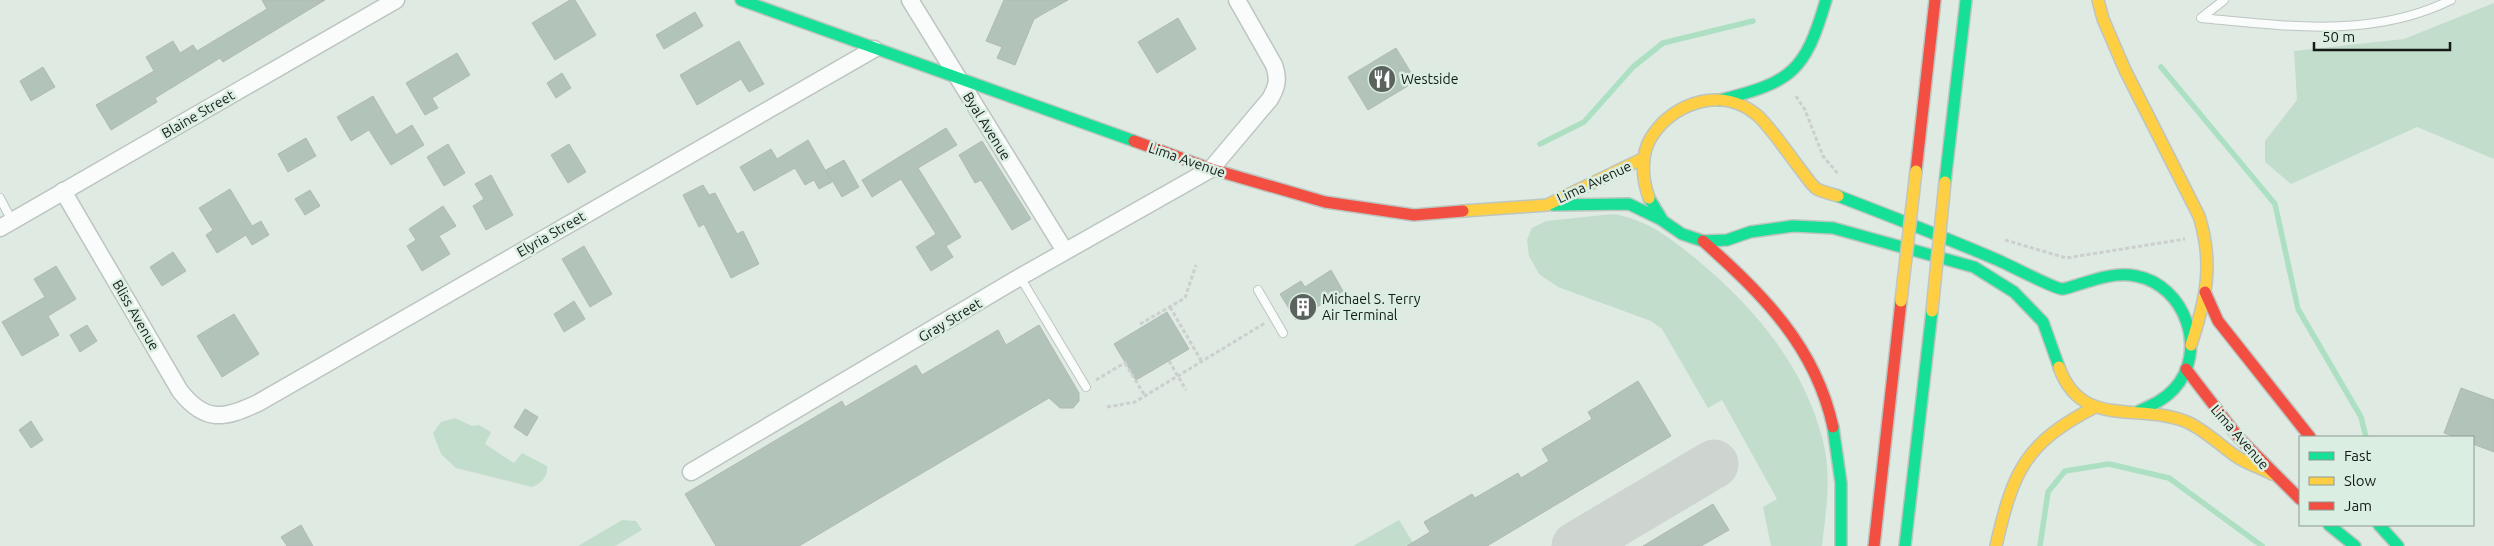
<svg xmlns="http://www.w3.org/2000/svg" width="2494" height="546" font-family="Ubuntu,sans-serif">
	<rect width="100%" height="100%" fill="#dfeae3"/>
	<g fill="#c2ddcc">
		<path d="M2494,3V159L2417,127L2291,184L2265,162V141L2297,100L2294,51L2404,39Z"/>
		<path d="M1613,214C1646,219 1670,238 1695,258C1754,307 1804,365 1823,441C1832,476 1826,511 1822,546H1771L1763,507L1777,499L1722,400L1708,408L1662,329L1651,321L1558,287L1539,274L1529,256L1527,240L1532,228L1546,221Z"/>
		<path d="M455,418L472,426L479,425L491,432L485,444L514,463L522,453L547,466C548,477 542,483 532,487L456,468L441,454L433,433L441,422Z"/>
		<path d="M622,520L636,521L642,530L615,546H578Z"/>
		<path d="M1399,520L1415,546H1353Z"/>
	</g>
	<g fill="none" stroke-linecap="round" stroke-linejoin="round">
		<g stroke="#ade0c3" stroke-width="5.5">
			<path d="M2161,67L2275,204L2298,309L2361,417L2366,437"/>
			<path d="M1540,144L1584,122L1633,67L1663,43L1753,21"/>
			<path d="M2040,546L2048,492L2065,471L2109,464L2169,478L2262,546"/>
		</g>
		<path stroke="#ced5d0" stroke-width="49" d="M1576,546L1714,464"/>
	</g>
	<g fill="#b2c4ba" stroke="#b1b9b4">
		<path d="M262,0H325L223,62L220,58L155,98L157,102L111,130L96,105L154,71L146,57L173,41L180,53L193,45L197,51L267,9Z"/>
		<path d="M570,0H575L596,35L555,60L532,23Z"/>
		<path d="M1004,0H1068L1034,19L1015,65L997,58L1002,47L986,41Z"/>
		<path d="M695,12L703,26L664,49L656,35Z"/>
		<path d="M1178,18L1196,49L1157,73L1138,42Z"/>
		<path d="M739,41L764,84L749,92L741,79L697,105L680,75Z"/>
		<path d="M1396,48L1416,81L1368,110L1348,77Z"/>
		<path d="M457,53L470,75L432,98L438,108L425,115L406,83Z"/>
		<path d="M43,67L55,87L31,101L20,81Z"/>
		<path d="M562,73L571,88L556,98L547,83Z"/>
		<path d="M373,96L396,135L412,125L424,145L391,165L369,130L351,141L337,117Z"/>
		<path d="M946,128L957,145L918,168L961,237L946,246L953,257L931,271L916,247L936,234L901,179L872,197L862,180Z"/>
		<path d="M306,138L316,156L288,172L278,154Z"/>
		<path d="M808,140L832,182L819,189L814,180L805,185L795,168L754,191L740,167L771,149L777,159Z"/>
		<path d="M982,141L1031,219L1012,230L981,180L975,183L959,155Z"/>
		<path d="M448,144L465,173L444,186L427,157Z"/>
		<path d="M569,144L586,172L568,183L551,155Z"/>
		<path d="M844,160L859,187L842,197L826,170Z"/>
		<path d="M491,175L513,215L486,230L473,206L484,199L475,184Z"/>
		<path d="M703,185L709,195L715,193L737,234L743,231L759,264L731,278L704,224L699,227L683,195Z"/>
		<path d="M230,189L252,226L261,221L269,235L252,245L246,235L217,253L206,235L213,230L199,208Z"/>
		<path d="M310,190L320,206L305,215L295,199Z"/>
		<path d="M443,206L456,226L439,236L450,254L422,271L407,246L416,240L409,229Z"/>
		<path d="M584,246L612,294L590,307L562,259Z"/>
		<path d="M173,252L186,271L162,286L150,267Z"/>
		<path d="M56,266L76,299L48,316L59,335L22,356L2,322L45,297L34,279Z"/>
		<path d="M1331,270L1343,291L1296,320L1280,294L1301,281L1305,287Z"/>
		<path d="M574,301L585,319L564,332L554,314Z"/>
		<path d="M1167,312L1189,349L1136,380L1114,344Z"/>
		<path d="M234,314L259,354L222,377L197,336Z"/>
		<path d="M87,325L97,341L80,352L70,335Z"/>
		<path d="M1039,325L1079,393V401L1073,408H1060L1049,398L799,546H716L685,494L842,401L845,407L916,365L922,375L998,330L1006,345Z"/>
		<path d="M1638,381L1671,436L1487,546H1407L1430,532L1424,522L1472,494L1475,498L1518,473L1521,478L1549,461L1542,449L1592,419L1588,412Z"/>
		<path d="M2461,388L2494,400V452L2473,444V437H2456L2444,433Z"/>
		<path d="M525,409L538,417L527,436L514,427Z"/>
		<path d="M31,421L43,440L31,448L19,430Z"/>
		<path d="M1713,504L1729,530L1701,546H1643Z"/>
		<path d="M301,525L313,546H287L281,537Z"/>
	</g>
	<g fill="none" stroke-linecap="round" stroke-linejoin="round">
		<defs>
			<g id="lane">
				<path d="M2224,0L2201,18C2285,26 2372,39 2451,0"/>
				<path d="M0,198L12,221"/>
				<path d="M1020,277L1086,387"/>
				<path d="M1258,290L1283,333"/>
			</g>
			<g id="street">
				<path d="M910,0L1065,251"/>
				<path d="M63,191L180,391C205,423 224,419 258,403L874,49"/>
				<path d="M0,228L396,0"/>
				<path d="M691,472L1020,277L1211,169L1270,99C1277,87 1279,79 1274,65L1237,0"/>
			</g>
			<g id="fast">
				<path d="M741,0L1134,141"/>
				<path d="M1720,100C1792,82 1805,72 1826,0"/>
				<path d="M1945,182L1966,0"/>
				<path d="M1838,196C1893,217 1946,238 2000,261C2011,266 2053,288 2062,289C2066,289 2073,286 2077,285C2096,279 2115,272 2136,276C2185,285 2209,351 2174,389C2164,400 2152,405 2139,411"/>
				<path d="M1649,198L1663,221L1682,234L1703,241L1727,240L1750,232L1793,226L1833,228L1974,267L2014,292L2043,322L2059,367"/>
				<path d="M1553,205L1629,204L1662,220"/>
				<path d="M1833,427L1841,483V546"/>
				<path d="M2329,525L2355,546"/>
				<path d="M2379,525L2398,546"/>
				<path d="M1905,546L1932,311"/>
			</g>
			<g id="slow">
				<path d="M2098,0L2103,19L2125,70L2199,216C2214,264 2206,299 2191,345"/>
				<path d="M1649,198C1642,179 1640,154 1652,136C1674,102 1723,86 1757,115C1771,127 1791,158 1804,174C1808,179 1812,186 1817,189C1823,192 1831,194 1838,196"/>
				<path d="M1463,211L1547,205L1644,158"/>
				<path d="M2059,367C2081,430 2139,402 2187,422C2205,430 2221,446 2237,457C2248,464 2261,468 2272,474"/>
				<path d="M1996,546C2013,471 2025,443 2095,407"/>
			</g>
			<g id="jam">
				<path d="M1134,141L1211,169L1325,202L1414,215L1463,211"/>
				<path d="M1916,171L1935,0"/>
				<path d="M1703,241C1762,294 1815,345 1833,427"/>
				<path d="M2205,292L2218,321L2310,437"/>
				<path d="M2186,369L2239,438L2300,499"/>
				<path d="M1874,546L1901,301"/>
			</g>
		</defs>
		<use href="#lane" stroke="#bdc5c0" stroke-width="10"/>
		<use href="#street" stroke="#bdc5c0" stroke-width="19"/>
		<use href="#fast" stroke="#bdc5c0" stroke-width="14"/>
		<use href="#slow" stroke="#bdc5c0" stroke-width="14"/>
		<use href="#jam" stroke="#bdc5c0" stroke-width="14"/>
		<g stroke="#cccfcd" stroke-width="3" stroke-dasharray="4 2.5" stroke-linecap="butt">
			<path d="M1796,96L1805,110L1823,156L1839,175"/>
			<path d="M2005,240L2066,258L2185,239"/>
			<path d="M1170,307L1202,362"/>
			<path d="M1140,324L1185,298L1196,265"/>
			<path d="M1169,361L1186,390"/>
			<path d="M1125,363L1145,396"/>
			<path d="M1096,380L1126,362"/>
			<path d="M1107,407L1135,402L1265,323"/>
		</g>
		<use href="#lane" stroke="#fafcfb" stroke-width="8"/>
		<use href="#street" stroke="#fafcfb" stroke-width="16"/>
		<use href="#fast" stroke="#16e098" stroke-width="11"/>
		<use href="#slow" stroke="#ffcf43" stroke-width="11"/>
		<use href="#jam" stroke="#f24e42" stroke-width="11"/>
		<defs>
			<g id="slow-bridge">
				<path d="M1901,301L1916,171"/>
				<path d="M1932,311L1945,182"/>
			</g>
		</defs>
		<use href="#slow-bridge" stroke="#c0c6c2" stroke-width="14" stroke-linecap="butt"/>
		<use href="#slow-bridge" stroke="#ffcf43" stroke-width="11"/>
	</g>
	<defs>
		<symbol id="restaurant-disc" viewBox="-11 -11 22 22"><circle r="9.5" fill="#5b635e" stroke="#dbeee2"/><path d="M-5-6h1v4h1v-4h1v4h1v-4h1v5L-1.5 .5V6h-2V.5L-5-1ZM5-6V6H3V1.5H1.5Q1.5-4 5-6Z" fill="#fff"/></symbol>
		<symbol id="building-disc" viewBox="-11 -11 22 22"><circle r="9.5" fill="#5b635e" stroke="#dbeee2"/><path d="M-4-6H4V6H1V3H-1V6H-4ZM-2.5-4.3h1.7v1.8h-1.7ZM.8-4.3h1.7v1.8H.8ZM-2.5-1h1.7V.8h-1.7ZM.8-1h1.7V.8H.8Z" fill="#fff"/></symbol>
	</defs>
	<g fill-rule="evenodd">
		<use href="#restaurant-disc" x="1366" y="63" width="32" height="32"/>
		<use href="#building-disc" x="1287" y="291" width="32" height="32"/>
	</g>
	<g text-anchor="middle" stroke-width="5" stroke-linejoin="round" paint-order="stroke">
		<g font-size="14" fill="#141b17" stroke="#dbeee2" text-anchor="start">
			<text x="1401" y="84">Westside</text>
			<text x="1322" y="304">Michael S. Terry<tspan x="1322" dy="16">Air Terminal</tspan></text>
		</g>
		<g font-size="14" fill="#141b17" stroke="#dbeee2">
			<text transform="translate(198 114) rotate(-30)" y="5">Blaine Street</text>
			<text transform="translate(987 126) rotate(58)" y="5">Byal Avenue</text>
			<text transform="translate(1187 160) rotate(19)" y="5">Lima Avenue</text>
			<text transform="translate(1594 182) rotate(-25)" y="5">Lima Avenue</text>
			<text transform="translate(551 234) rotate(-30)" y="5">Elyria Street</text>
			<text transform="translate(136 315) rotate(60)" y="5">Bliss Avenue</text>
			<text transform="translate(950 320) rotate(-31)" y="5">Gray Street</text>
			<text transform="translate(2240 437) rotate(49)" y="5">Lima Avenue</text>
		</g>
	</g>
	<rect x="2299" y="436" width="175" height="90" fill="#dbeee2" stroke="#8b9a91"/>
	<rect x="2309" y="452" width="25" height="8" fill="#16e098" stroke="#8b9a91"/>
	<text x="2344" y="461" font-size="15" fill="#141b17">Fast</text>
	<rect x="2309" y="477" width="25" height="8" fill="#ffcf43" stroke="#8b9a91"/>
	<text x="2344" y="486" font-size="15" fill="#141b17">Slow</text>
	<rect x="2309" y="502" width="25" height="8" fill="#f24e42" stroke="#8b9a91"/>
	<text x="2344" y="511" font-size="15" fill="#141b17">Jam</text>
	<path d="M2314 42v8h136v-8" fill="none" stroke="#141b17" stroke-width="2.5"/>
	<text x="2322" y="42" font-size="15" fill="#141b17" stroke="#dbeee2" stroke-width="4" paint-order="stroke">50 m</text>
</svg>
